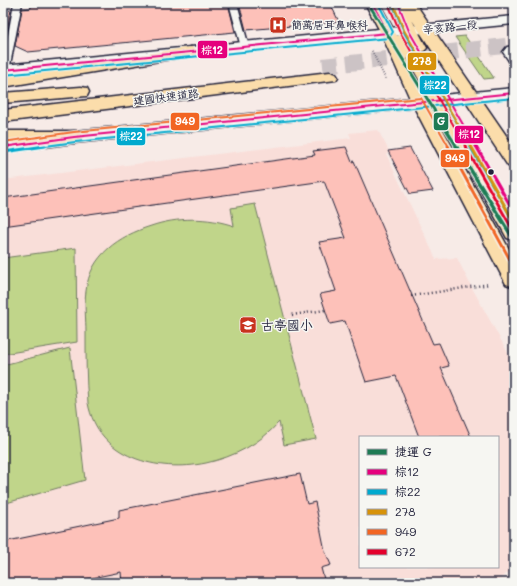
<svg xmlns="http://www.w3.org/2000/svg" width="517" height="586" font-family="Mali,'LXGW WenKai TC',sans-serif">
	<rect width="100%" height="100%" fill="#f7ebe7"/>
	<filter id="ink" filterUnits="userSpaceOnUse"><feTurbulence type="fractalNoise" baseFrequency=".025" numOctaves="2"/><feDisplacementMap in="SourceGraphic" scale="8" xChannelSelector="R" yChannelSelector="G"/><feConvolveMatrix kernelMatrix="1 2 1 2 8 2 1 2 1" color-interpolation-filters="sRGB"/></filter>
	<g filter="url(#ink)">
		<path fill="#f9ded9" fill-rule="evenodd" d="M378,130L389,151V153L386,154L436,259L457,258L471,286L514,364V568L494,583H3V180L351,138L349,133ZM360,437H498V567H360Z"/>
		<g fill="#c0d58a" stroke="#717c62">
			<path d="M465,36L494,78L484,79L455,37Z"/>
			<path d="M255,204L316,439L284,445L279,422C261,443 234,457 206,463C158,473 98,458 88,403C86,380 86,357 86,333C86,319 84,304 86,291C90,255 119,236 151,226C177,217 208,217 234,226L231,208Z"/>
			<path d="M76,248L77,342L3,354V258Z"/>
			<path d="M70,348L85,480L3,504V365Z"/>
		</g>
		<g fill="#fdc1b9" stroke="#22223b">
			<path d="M31,3H228L235,32L28,52L15,46L22,9L31,8Z"/>
			<path d="M239,3H330L339,22L246,30Z"/>
			<path d="M11,10L5,41L3,40V11Z"/>
			<path d="M346,147L352,162L354,161L433,344L439,343L449,366L441,368L471,437H419L396,376L366,382L345,321L330,324L320,294L336,291L319,242L346,238L324,181L3,226V198L315,155L313,151Z"/>
			<path d="M410,148L433,191L410,194L388,151Z"/>
			<path d="M300,474L307,504L315,502L325,551L331,565L321,568L325,583H122L121,572L68,583H3V542L119,518V510Z"/>
		</g>
		<g fill="none" stroke-linecap="round" stroke-linejoin="round">
			<path stroke="#ccc3c5" stroke-width="16" stroke-dasharray="16 8" stroke-linecap="butt" d="M323,66L514,45"/>
			<defs>
				<g id="lane">
					<path d="M14,3H22L9,70L5,73L3,72V62Z"/>
					<path d="M229,3H237L249,47L248,49H242L241,47Z"/>
					<path d="M514,46V50L511,52L514,56V65L511,64L503,52L507,47Z"/>
				</g>
				<g id="secondary">
					<path d="M514,16V24L3,75V65Z"/>
					<path d="M514,88V98L74,143L3,153V141L74,131Z"/>
				</g>
				<path id="primary" d="M365,3H379L397,36L403,33L391,3H415L514,147V167L508,166L412,20L427,48L424,51L419,52L514,214V240L507,238L406,56L428,103L514,258V287L506,284L412,103L381,33Z"/>
				<g id="highway">
					<path d="M191,47L196,49L199,52L196,55L3,87V77Z"/>
					<path d="M330,72L336,74L338,77L336,80L3,122V110Z"/>
					<path d="M81,87L87,88L89,92L87,96L3,103V93Z"/>
					<path d="M3,131H74L80,133L83,137L80,141L74,143H3Z"/>
				</g>
			</defs>
			<use href="#lane" stroke="#22223b" stroke-width="3"/>
			<use href="#secondary" stroke="#22223b" stroke-width="3"/>
			<use href="#primary" stroke="#22223b" stroke-width="3"/>
			<use href="#highway" stroke="#22223b" stroke-width="3"/>
			<path stroke="#22223b" stroke-width="2" stroke-dasharray="0.5 2" stroke-linecap="butt" d="M372,51L386,80"/>
			<g stroke="#22223b" stroke-width="2.5" stroke-dasharray="1 3" stroke-linecap="butt">
				<path d="M411,296L490,284"/>
				<path d="M292,315L325,310"/>
			</g>
			<use href="#lane" fill="#f6f6f2" fill-rule="evenodd"/>
			<use href="#secondary" fill="#f6f6f2" fill-rule="evenodd"/>
			<use href="#primary" fill="#fbddab" fill-rule="evenodd"/>
			<use href="#highway" fill="#fbddab" fill-rule="evenodd"/>
			<defs>
				<g id="bus-1-far1">
					<path d="M398,3L409,31L476,147"/>
					<path d="M3,70L388,33L372,3"/>
					<path d="M3,147L74,137L514,93"/>
				</g>
				<g id="bus-1">
					<path d="M476,146L514,212"/>
					<path d="M3,147L9,146"/>
				</g>
				<g id="bus-2-far1">
					<path d="M393,5L405,34L471,147"/>
					<path d="M3,75L389,38L393,32L378,3"/>
					<path d="M38,147L75,142L514,98"/>
				</g>
				<g id="bus-2">
					<path d="M470,146L510,215"/>
					<path d="M4,152L45,146"/>
				</g>
				<path id="bus-3-far1" d="M393,3L404,30L471,147"/>
				<path id="bus-3" d="M471,146L514,222"/>
				<path id="bus-4-far1" d="M3,142L74,132L421,98L449,147"/>
				<path id="bus-4" d="M448,146L514,267"/>
				<path id="bus-5-far1" d="M388,3L400,32L466,147"/>
				<path id="bus-5" d="M465,146L514,232"/>
			</defs>
			<use href="#bus-1-far1" stroke="#f6f6f2" stroke-width="4"/>
			<use href="#bus-1" stroke="#f6f6f2" stroke-width="6"/>
			<use href="#bus-2-far1" stroke="#f6f6f2" stroke-width="4"/>
			<use href="#bus-2" stroke="#f6f6f2" stroke-width="6"/>
			<use href="#bus-3-far1" stroke="#f6f6f2" stroke-width="4"/>
			<use href="#bus-3" stroke="#f6f6f2" stroke-width="6"/>
			<use href="#bus-4-far1" stroke="#f6f6f2" stroke-width="4"/>
			<use href="#bus-4" stroke="#f6f6f2" stroke-width="6"/>
			<use href="#bus-5-far1" stroke="#f6f6f2" stroke-width="4"/>
			<use href="#bus-5" stroke="#f6f6f2" stroke-width="6"/>
			<use href="#bus-1-far1" stroke="#e5007d" stroke-width="2"/>
			<use href="#bus-1" stroke="#e5007d" stroke-width="3"/>
			<use href="#bus-2-far1" stroke="#00a9ce" stroke-width="2"/>
			<use href="#bus-2" stroke="#00a9ce" stroke-width="3"/>
			<use href="#bus-3-far1" stroke="#d79209" stroke-width="2"/>
			<use href="#bus-3" stroke="#d79209" stroke-width="3"/>
			<use href="#bus-4-far1" stroke="#f26522" stroke-width="2"/>
			<use href="#bus-4" stroke="#f26522" stroke-width="3"/>
			<use href="#bus-5-far1" stroke="#e4002b" stroke-width="2"/>
			<use href="#bus-5" stroke="#e4002b" stroke-width="3"/>
			<defs>
				<path id="metro-1-far1" d="M368,3L457,147"/>
				<path id="metro-1" d="M456,146L514,240"/>
			</defs>
			<use href="#metro-1-far1" stroke="#f6f6f2" stroke-width="5"/>
			<use href="#metro-1" stroke="#f6f6f2" stroke-width="6"/>
			<use href="#metro-1-far1" stroke="#1e7b54" stroke-width="3"/>
			<use href="#metro-1" stroke="#1e7b54" stroke-width="3.5"/>
		</g>
	</g>
	<defs>
		<symbol id="hospital-square" viewBox="-11 -11 22 22"><rect x="-9" y="-9" width="18" height="18" rx="4" fill="#c8321e" stroke="#f6f6f2"/><path d="M-5-5h3v3.5h4V-5h3V5h-3V1.5h-4V5h-3Z" fill="#fff"/></symbol>
		<symbol id="school-square" viewBox="-11 -11 22 22"><rect x="-9" y="-9" width="18" height="18" rx="4" fill="#c8321e" stroke="#f6f6f2"/><path d="M0-5L7-2L0 1L-7-2ZM-4 1L0 2.5L4 1V4Q0 6-4 4Z" fill="#fff"/></symbol>
	</defs>
	<g fill-rule="evenodd">
		<use href="#hospital-square" x="268" y="15" width="20" height="20"/>
		<use href="#school-square" x="238" y="315" width="20" height="20"/>
	</g>
	<circle fill="#22223b" stroke="#f6f6f2" stroke-width="1.5" cx="491" cy="172" r="3.5"/>
	<g text-anchor="middle" stroke-width="3" stroke-linejoin="round" paint-order="stroke">
		<g font-size="11" fill="#22223b" stroke="#f6f6f2" text-anchor="start">
			<text x="291" y="29">簡萬居耳鼻喉科</text>
		</g>
		<g font-size="11" fill="#22223b" stroke="#f6f6f2">
			<text transform="translate(450 27) rotate(-6)" y="4">辛亥路一段</text>
			<text transform="translate(166 97) rotate(-7)" y="4">建國快速道路</text>
		</g>
		<g font-size="13" fill="#22223b" stroke="#f6f6f2" text-anchor="start">
			<text x="261" y="330">古亭國小</text>
		</g>
	</g>
	<g stroke="#f6f6f2" stroke-width="1.5">
		<rect x="197" y="40" width="31" height="19" rx="4" fill="#e5007d"/>
		<rect x="407" y="52" width="30" height="19" rx="4" fill="#d79209"/>
		<rect x="419" y="75" width="31" height="20" rx="4" fill="#00a9ce"/>
		<rect x="170" y="112" width="30" height="19" rx="4" fill="#f26522"/>
		<rect x="433" y="112" width="16" height="19" rx="4" fill="#1e7b54"/>
		<rect x="454" y="125" width="30" height="19" rx="4" fill="#e5007d"/>
		<rect x="116" y="127" width="30" height="19" rx="4" fill="#00a9ce"/>
		<rect x="440" y="149" width="30" height="19" rx="4" fill="#f26522"/>
	</g>
	<g font-size="11" text-anchor="middle" font-weight="bold" fill="#fff">
		<text x="212" y="54">棕12</text>
		<text x="422" y="65">278</text>
		<text x="435" y="89">棕22</text>
		<text x="185" y="125">949</text>
		<text x="441" y="125">G</text>
		<text x="469" y="138">棕12</text>
		<text x="131" y="140">棕22</text>
		<text x="455" y="162">949</text>
	</g>
	<rect width="517" height="586" fill="none" stroke="#f6f6f2" stroke-width="16"/>
	<rect x="8" y="8" width="501" height="570" fill="none" stroke="#22223b" stroke-width="1.5" filter="url(#ink)"/>
	<rect x="359" y="436" width="140" height="132" fill="#f6f6f2" stroke="#a1a1a9"/>
	<rect x="367" y="449" width="20" height="6" fill="#1e7b54" stroke="#a1a1a9"/>
	<text x="395" y="456" font-size="12" fill="#22223b">捷運 G</text>
	<rect x="367" y="469" width="20" height="6" fill="#e5007d" stroke="#a1a1a9"/>
	<text x="395" y="476" font-size="12" fill="#22223b">棕12</text>
	<rect x="367" y="489" width="20" height="6" fill="#00a9ce" stroke="#a1a1a9"/>
	<text x="395" y="496" font-size="12" fill="#22223b">棕22</text>
	<rect x="367" y="509" width="20" height="6" fill="#d79209" stroke="#a1a1a9"/>
	<text x="395" y="516" font-size="12" fill="#22223b">278</text>
	<rect x="367" y="529" width="20" height="6" fill="#f26522" stroke="#a1a1a9"/>
	<text x="395" y="536" font-size="12" fill="#22223b">949</text>
	<rect x="367" y="549" width="20" height="6" fill="#e4002b" stroke="#a1a1a9"/>
	<text x="395" y="556" font-size="12" fill="#22223b">672</text>
</svg>
